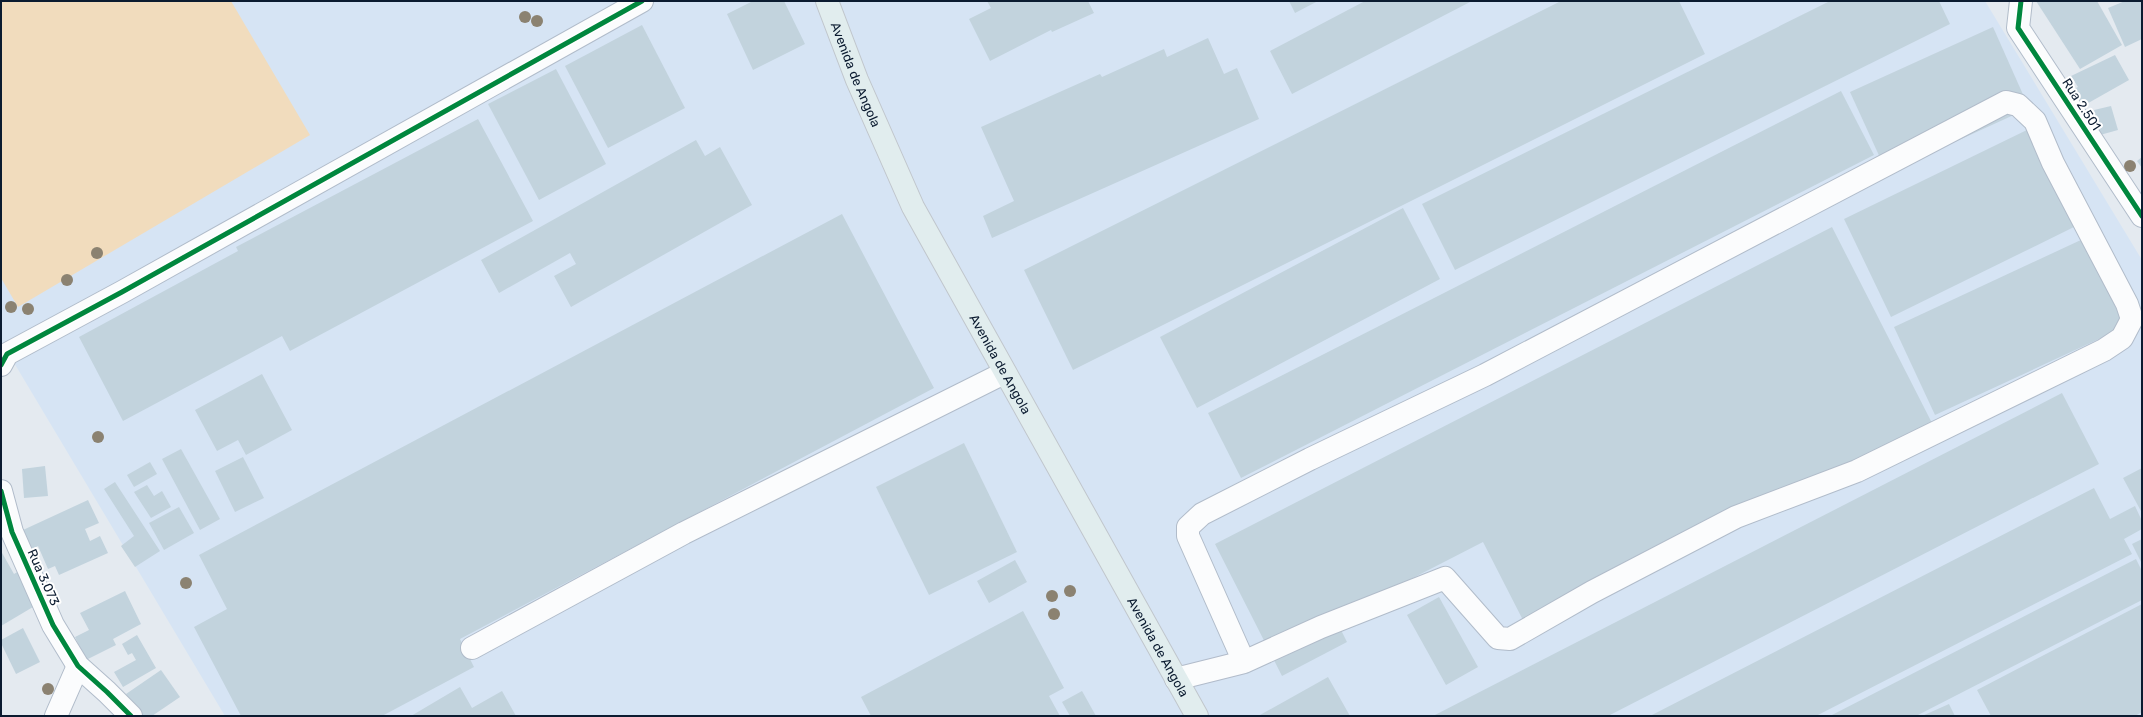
<svg xmlns="http://www.w3.org/2000/svg" width="2143" height="717" font-family="Rubik,sans-serif">
	<rect width="100%" height="100%" fill="#e4eaf0"/>
	<path fill="#d6e4f4" d="M1,1H1985L2142,260V716H225L1,341Z"/>
	<path fill="#f1dcbd" d="M1,1H231L310,135L18,307L1,278Z"/>
	<g fill="#c2d3dd">
		<path d="M753,1H784L805,44L753,70L727,14Z"/>
		<path d="M987,1H1088L1094,13L1052,32L1051,30L990,61L969,19L991,8Z"/>
		<path d="M1289,1H1318L1295,13Z"/>
		<path d="M1365,1H1472L1292,94L1270,51Z"/>
		<path d="M1561,1H1679L1705,54L1073,370L1024,270Z"/>
		<path d="M1830,1H1939L1950,24L1455,270L1422,204Z"/>
		<path d="M2036,1H2097L2122,45L2080,69Z"/>
		<path d="M2125,1H2142V39L2125,47L2108,8Z"/>
		<path d="M642,25L685,108L608,148L565,66Z"/>
		<path d="M1993,27L2029,108L1887,173L1850,92Z"/>
		<path d="M1208,38L1224,74L1237,68L1259,119L992,238L983,216L1014,201L981,127L1100,74L1102,77L1164,49L1167,57Z"/>
		<path d="M2115,55L2129,80L2083,106L2074,89L2078,87L2071,76Z"/>
		<path d="M556,69L606,164L539,200L488,104Z"/>
		<path d="M1841,91L1874,155L1241,478L1208,413Z"/>
		<path d="M2111,106L2118,130L2100,135L2094,110Z"/>
		<path d="M478,119L533,221L290,351L282,336L123,421L79,337L238,251L236,247Z"/>
		<path d="M2031,128L2078,225L1891,317L1844,219Z"/>
		<path d="M696,140L705,156L720,147L752,205L571,307L554,276L576,264L570,253L499,293L481,260Z"/>
		<path d="M2142,157V168L2137,161Z"/>
		<path d="M1403,208L1440,279L1197,408L1160,337Z"/>
		<path d="M842,214L934,388L460,639L474,667L382,716H241L194,627L227,609L199,555Z"/>
		<path d="M1832,227L1932,423L1528,630L1483,542L1335,618L1347,642L1282,676L1215,544Z"/>
		<path d="M2083,239L2125,327L1935,415L1894,327Z"/>
		<path d="M262,374L292,430L246,455L238,440L217,451L195,410Z"/>
		<path d="M2062,393L2099,464L1608,716H1433Z"/>
		<path d="M964,443L1017,552L929,595L876,487Z"/>
		<path d="M181,449L220,519L200,530L162,459Z"/>
		<path d="M243,457L264,498L235,512L215,471Z"/>
		<path d="M150,462L157,474L134,487L127,475Z"/>
		<path d="M45,466L48,496L24,498L22,469Z"/>
		<path d="M2142,468V513L2123,478Z"/>
		<path d="M115,482L160,551L135,567L121,546L134,536L104,489Z"/>
		<path d="M147,485L154,496L162,491L171,507L151,518L134,492Z"/>
		<path d="M2094,488L2110,519L2135,506L2142,521V529L2124,539L2132,554L1816,716H1650Z"/>
		<path d="M88,500L99,523L85,529L90,541L100,536L108,553L59,575L55,566L48,569L38,546L32,549L23,530Z"/>
		<path d="M179,507L194,533L164,550L149,523Z"/>
		<path d="M2142,539V564L2132,544Z"/>
		<path d="M1,551L14,574L19,571L38,604L1,626Z"/>
		<path d="M2136,559L2142,571V600L1916,716H1830Z"/>
		<path d="M1015,560L1027,582L989,603L977,581Z"/>
		<path d="M125,591L141,624L113,639L116,645L86,660L75,637L89,630L80,613Z"/>
		<path d="M1439,597L1478,667L1446,685L1407,615Z"/>
		<path d="M2142,604V712L2135,716H1991L1977,690Z"/>
		<path d="M1023,611L1064,688L1049,696L1060,716H871L861,697Z"/>
		<path d="M23,628L40,662L16,674L1,643V640Z"/>
		<path d="M137,635L156,668L123,687L114,672L136,660L132,653L128,655L122,644Z"/>
		<path d="M161,670L180,697L152,716H141L126,694Z"/>
		<path d="M1328,677L1350,716H1261L1260,715Z"/>
		<path d="M460,687L472,708L502,691L516,716H411Z"/>
		<path d="M1082,691L1096,716H1070L1062,702Z"/>
		<path d="M1949,704L1955,716H1922Z"/>
	</g>
	<g fill="none" stroke-linecap="round" stroke-linejoin="round">
		<defs>
			<g id="minor">
				<path d="M2021,1L2018,28L2142,216"/>
				<path d="M1,365L7,354L122,292L642,1"/>
				<path d="M1,491L12,532L53,625L78,666L107,692L131,716"/>
				<path d="M472,648L684,533L1004,373"/>
				<path d="M1176,679L1244,662L1321,627L1445,578L1498,638L1510,639L1592,592L1736,517L1857,471L2104,350L2122,338L2132,319L2127,304L2053,163L2035,121L2018,105L2006,102L1485,375L1310,459L1202,514L1188,527V536L1244,662"/>
				<path d="M56,716L78,666"/>
			</g>
			<g id="major">
				<path id="s1" d="M827,1L857,80L913,207L1197,716"/>
			</g>
		</defs>
		<use href="#minor" stroke="#b1bcca" stroke-width="24"/>
		<use href="#major" stroke="#c0c6cc" stroke-width="24"/>
		<use href="#minor" stroke="#fbfcfd" stroke-width="22"/>
		<use href="#major" stroke="#e1edee" stroke-width="22"/>
		<defs>
			<g id="cycleway">
				<path d="M2021,1L2018,28L2142,216"/>
				<path d="M1,365L7,354L122,292L642,1"/>
				<path d="M1,491L12,532L53,625L78,666L107,692L131,716"/>
			</g>
		</defs>
		<use href="#cycleway" stroke="#fff" stroke-width="8"/>
		<use href="#cycleway" stroke="#00873e" stroke-width="5"/>
	</g>
	<g fill="#8b8271">
		<circle cx="525" cy="17" r="6"/>
		<circle cx="537" cy="21" r="6"/>
		<circle cx="2130" cy="166" r="6"/>
		<circle cx="97" cy="253" r="6"/>
		<circle cx="67" cy="280" r="6"/>
		<circle cx="11" cy="307" r="6"/>
		<circle cx="28" cy="309" r="6"/>
		<circle cx="98" cy="437" r="6"/>
		<circle cx="186" cy="583" r="6"/>
		<circle cx="1070" cy="591" r="6"/>
		<circle cx="1052" cy="596" r="6"/>
		<circle cx="1054" cy="614" r="6"/>
		<circle cx="48" cy="689" r="6"/>
	</g>
	<g text-anchor="middle" stroke-width="4" stroke-linejoin="round" paint-order="stroke">
		<g font-size="13" fill="#0b1b30" stroke="#fff">
			<text dy="5" stroke="none"><textPath href="#s1" startOffset="79">Avenida de Angola</textPath></text>
			<text transform="translate(2082 104) rotate(57)" y="5">Rua 2.501</text>
			<text dy="5" stroke="none"><textPath href="#s1" startOffset="403">Avenida de Angola</textPath></text>
			<text transform="translate(44 577) rotate(66)" y="5">Rua 3.073</text>
			<text dy="5" stroke="none"><textPath href="#s1" startOffset="727">Avenida de Angola</textPath></text>
		</g>
	</g>
	<rect width="2143" height="717" fill="none" stroke="#0b1b30" stroke-width="4"/>
</svg>
